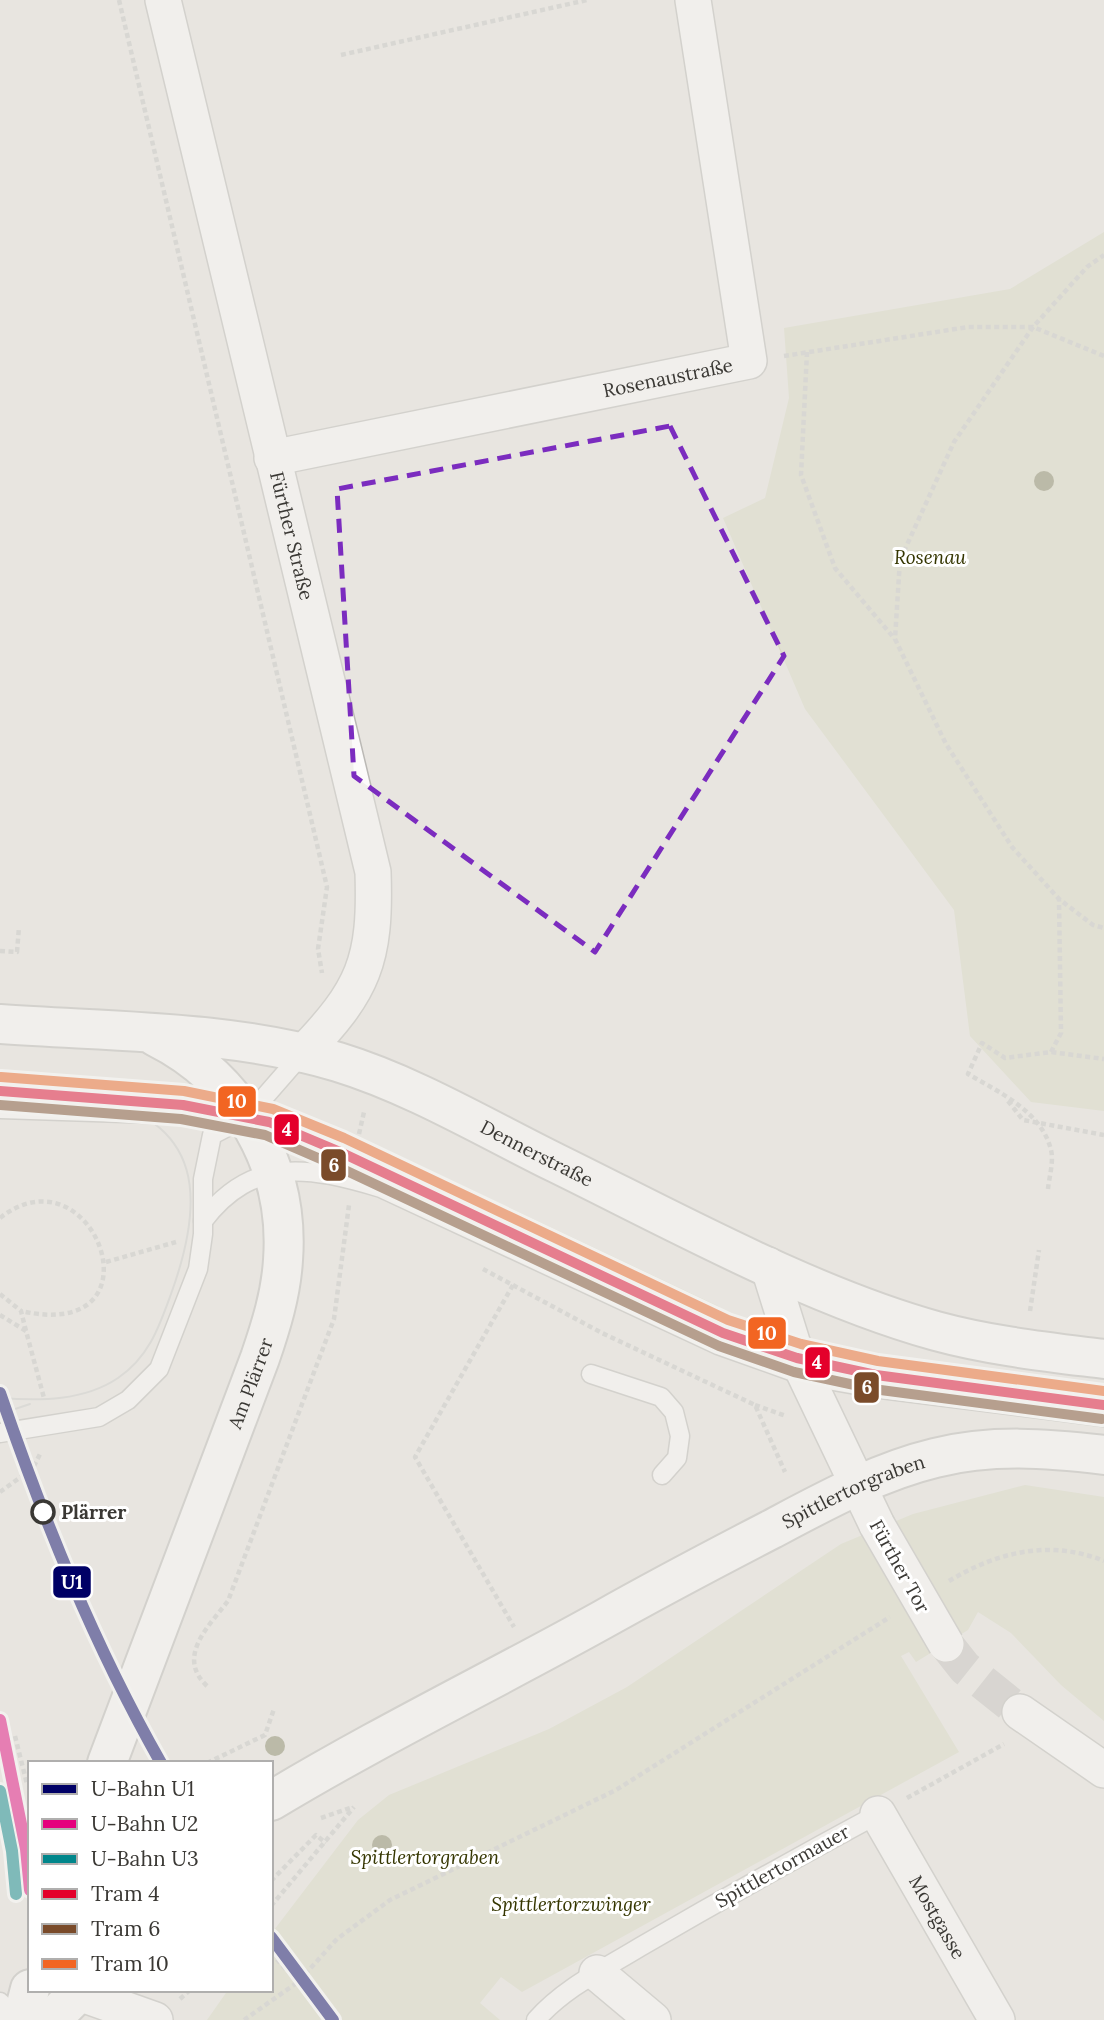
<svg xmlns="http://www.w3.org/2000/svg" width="1104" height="2020" font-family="Lora,serif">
	<rect width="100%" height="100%" fill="#e8e5e0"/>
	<g fill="#d9d9c3">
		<path d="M1104,232V1111L1031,1102L970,1036L954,910L805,709L723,518L765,498L789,398L784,328L1010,289Z"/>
		<path d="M387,1150L718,1306L740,1322L748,1333L702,1315L381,1160Z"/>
		<path d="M1025,1485L1104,1497V1721L1061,1685L1011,1633L978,1612L968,1630L916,1662L909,1652L901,1656L959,1752L522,1992L501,1977L480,2003L500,2020H207L228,1990H271V1934L358,1820L389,1795L549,1729L627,1687L841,1544L913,1514Z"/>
	</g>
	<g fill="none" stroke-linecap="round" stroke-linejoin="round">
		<path stroke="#c5c2be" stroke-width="35" stroke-dasharray="35 18" stroke-linecap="butt" d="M946,1644L965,1668L1020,1712"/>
		<defs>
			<g id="service">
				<path d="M0,1109L247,1117L269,1122L338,1151L723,1333L797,1358L876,1375L1104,1405"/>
				<path d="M203,1221C253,1155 310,1167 381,1188L718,1345L805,1376L873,1388L1104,1417"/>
				<path d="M591,1374L661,1397L674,1412L680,1436L677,1458L662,1475"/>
				<path d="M0,1433L99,1417L128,1400L159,1369L198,1269L203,1234V1179L212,1135L247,1117L302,1054"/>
				<path d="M0,2002L5,2020"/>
				<path d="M536,2020C564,1988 604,1969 640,1947C719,1901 798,1857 878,1814"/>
			</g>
			<g id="minor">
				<path id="s1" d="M163,0L373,872C376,961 364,990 302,1054"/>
				<path id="s2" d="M272,458L749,361L693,0"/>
				<path d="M768,1265L797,1358L877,1525"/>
				<path d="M1020,1712L1104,1770"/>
				<path id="s3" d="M878,1814L997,2020"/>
				<path d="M597,1973L653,2020"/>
				<path d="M79,1993L155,2020"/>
			</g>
			<g id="secondary">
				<path id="s4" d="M0,1024C111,1032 230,1030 338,1062C413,1085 485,1128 556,1163C674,1221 810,1296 936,1331C991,1346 1048,1352 1104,1359"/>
				<path id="s5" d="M107,1763L260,1358C271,1326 281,1294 283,1260C290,1166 240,1079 156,1037"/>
				<path id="s6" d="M271,1801C379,1736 492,1681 602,1620C657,1589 714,1559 770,1530C823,1502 877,1472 935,1458C991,1444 1047,1448 1104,1455"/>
				<path d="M22,2020L30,1989"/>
				<path d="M51,2020L81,1990"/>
			</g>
		</defs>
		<use href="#service" stroke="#bbb9b5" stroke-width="21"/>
		<use href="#minor" stroke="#bbb9b5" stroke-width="38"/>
		<use href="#secondary" stroke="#bbb9b5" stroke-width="42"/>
		<g stroke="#c6c5c3" stroke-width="4.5" stroke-dasharray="5 3.5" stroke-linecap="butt">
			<path d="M119,0L327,887L318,949L322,973"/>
			<path d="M341,55L587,0"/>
			<path d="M807,352L801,475L835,568L894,638"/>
			<path d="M784,356L968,327H1033L1087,267L1104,255"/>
			<path d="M1104,356L1033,327L954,442L900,560L895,639L946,744L1012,847L1059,899L1093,925L1104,928"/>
			<path d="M0,951L17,952L19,927"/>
			<path d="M1051,1052L1061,1033L1059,899"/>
			<path d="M1008,1101L1023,1120L1104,1135"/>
			<path d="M359,1134L364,1112"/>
			<path d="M1048,1189C1049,1178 1054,1161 1051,1150C1042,1112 999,1092 968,1074L982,1043L1005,1058L1051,1052L1104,1059"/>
			<path d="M0,1218C94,1144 167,1344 21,1311"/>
			<path d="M106,1262L176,1242"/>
			<path d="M483,1269L602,1333L755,1405L785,1472"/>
			<path d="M513,1285L415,1457L514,1627"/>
			<path d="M0,1294L21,1311L26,1331"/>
			<path d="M1030,1311L1039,1250"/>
			<path d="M0,1315L26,1331L44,1398"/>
			<path d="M755,1405L786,1416"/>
			<path d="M0,1492L33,1468L40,1454"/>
			<path d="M949,1581C997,1552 1050,1539 1104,1561"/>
			<path d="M207,1686C176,1657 208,1627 228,1601L334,1319L349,1205"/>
			<path d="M15,1736L27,1784L30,1783"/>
			<path d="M207,1763L265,1735L274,1709"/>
			<path d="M907,1798L1004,1744"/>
			<path d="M321,1818L353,1807"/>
			<path d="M271,1881L316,1835L326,1843"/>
			<path d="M271,1906L354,1807"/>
			<path d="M271,1953L332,2020"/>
			<path d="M180,1999L190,1990"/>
			<path d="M244,2020L298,1982L337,1939L390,1900L616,1790L890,1617"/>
		</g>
		<use href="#service" stroke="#fcfbfa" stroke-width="18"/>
		<use href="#minor" stroke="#fcfbfa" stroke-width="35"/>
		<use href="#secondary" stroke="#fcfbfa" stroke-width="38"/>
		<g stroke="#cdccca" stroke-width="2">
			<path d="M0,1398C40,1401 84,1401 118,1378C149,1357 159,1327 171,1294C205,1200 205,1121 90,1097"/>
			<path d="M0,1414L30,1404"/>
		</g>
		<defs>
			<path id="minor-bridge" d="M877,1525L946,1644"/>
		</defs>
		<use href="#minor-bridge" stroke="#bbb9b5" stroke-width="38" stroke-linecap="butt"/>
		<use href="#minor-bridge" stroke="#fcfbfa" stroke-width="35"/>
		<defs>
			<path id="tram-1" d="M0,1091L183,1105L269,1122L338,1151L723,1333L797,1358L876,1375L1104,1405"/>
			<path id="tram-2" d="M0,1105L181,1119L265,1135L332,1164L719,1346L794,1372L873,1389L1102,1419"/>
			<path id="tram-3" d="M1,1077L184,1091L273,1109L344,1138L728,1320L801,1344L878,1361L1104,1391"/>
		</defs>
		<use href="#tram-1" stroke="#fff" stroke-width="16"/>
		<use href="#tram-2" stroke="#fff" stroke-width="16"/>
		<use href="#tram-3" stroke="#fff" stroke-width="16"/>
		<use href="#tram-1" stroke="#e4002b" stroke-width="10"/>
		<use href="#tram-2" stroke="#7a4b2a" stroke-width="10"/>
		<use href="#tram-3" stroke="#f26522" stroke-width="10"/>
		<defs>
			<g id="metro-1">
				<path d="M0,1393C44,1521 94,1645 161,1763"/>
				<path d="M271,1937L333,2020"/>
			</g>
			<path id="metro-2" d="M0,1720L26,1849L30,1890"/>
			<path id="metro-3" d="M0,1791L12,1851L16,1894"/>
		</defs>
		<use href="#metro-1" stroke="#fff" stroke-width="18"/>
		<use href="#metro-2" stroke="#fff" stroke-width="18"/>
		<use href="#metro-3" stroke="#fff" stroke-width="18"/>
		<use href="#metro-1" stroke="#006" stroke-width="12"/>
		<use href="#metro-2" stroke="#e5007d" stroke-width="12"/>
		<use href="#metro-3" stroke="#00868b" stroke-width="12"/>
	</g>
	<g fill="#868565">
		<circle cx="1044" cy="481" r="10"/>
		<circle cx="275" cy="1746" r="10"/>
		<circle cx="382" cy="1845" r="10"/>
	</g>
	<path d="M0 0H1104V2020H0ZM670,426L784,656L595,952L354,776L337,489Z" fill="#e8e5e0" fill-opacity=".55" fill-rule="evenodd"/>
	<path fill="none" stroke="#7b2cbf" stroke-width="5" stroke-dasharray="14 9" stroke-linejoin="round" d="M670,426L784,656L595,952L354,776L337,489Z"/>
	<circle fill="#fff" stroke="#3a3834" stroke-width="3.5" cx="43" cy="1512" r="11"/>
	<g text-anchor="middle" stroke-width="6" stroke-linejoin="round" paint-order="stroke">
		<g font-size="19" fill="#3a3834" stroke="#fff">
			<text dy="7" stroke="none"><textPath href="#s2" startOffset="404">Rosenaustraße</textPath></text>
			<text dy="7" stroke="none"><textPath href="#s1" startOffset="551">Fürther Straße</textPath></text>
			<text dy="7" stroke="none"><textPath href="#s4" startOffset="560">Dennerstraße</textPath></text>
			<text dy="7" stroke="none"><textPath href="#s5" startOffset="406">Am Plärrer</textPath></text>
			<text dy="7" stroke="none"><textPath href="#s6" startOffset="660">Spittlertorgraben</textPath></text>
			<text transform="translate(900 1566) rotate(61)" y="7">Fürther Tor</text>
			<text transform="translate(782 1866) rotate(-29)" y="7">Spittlertormauer</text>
			<text dy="7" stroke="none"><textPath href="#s3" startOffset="119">Mostgasse</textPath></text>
		</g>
		<g font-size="19" font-style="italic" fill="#353600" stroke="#fff">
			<text x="930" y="564">Rosenau</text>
			<text x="425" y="1864">Spittlertorgraben</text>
			<text x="571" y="1911">Spittlertorzwinger</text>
		</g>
		<g font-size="19" font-weight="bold" fill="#3a3834" stroke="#fff" text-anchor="start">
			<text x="61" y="1519">Plärrer</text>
		</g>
	</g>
	<g stroke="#fff" stroke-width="2.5">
		<rect x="217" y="1085" width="40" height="33" rx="7" fill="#f26522"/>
		<rect x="273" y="1113" width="27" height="33" rx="7" fill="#e4002b"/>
		<rect x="320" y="1148" width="27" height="34" rx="7" fill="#7a4b2a"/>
		<rect x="747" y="1316" width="40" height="34" rx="7" fill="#f26522"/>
		<rect x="804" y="1346" width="27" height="33" rx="7" fill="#e4002b"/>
		<rect x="853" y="1371" width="27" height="33" rx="7" fill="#7a4b2a"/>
		<rect x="52" y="1565" width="40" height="34" rx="7" fill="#006"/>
	</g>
	<g font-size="19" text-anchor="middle" font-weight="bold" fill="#fff">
		<text x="237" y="1108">10</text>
		<text x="287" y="1136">4</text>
		<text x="334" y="1172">6</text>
		<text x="767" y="1340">10</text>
		<text x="817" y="1369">4</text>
		<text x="867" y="1394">6</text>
		<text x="72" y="1589">U1</text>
	</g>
	<rect x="28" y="1761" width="245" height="231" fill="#ffffff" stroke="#b0afae" stroke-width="2"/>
	<rect x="42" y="1784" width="35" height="10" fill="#000066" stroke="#b0afae" stroke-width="2"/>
	<text x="91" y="1796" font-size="21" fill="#3a3834">U-Bahn U1</text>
	<rect x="42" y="1819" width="35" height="10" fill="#e5007d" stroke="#b0afae" stroke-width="2"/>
	<text x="91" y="1831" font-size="21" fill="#3a3834">U-Bahn U2</text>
	<rect x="42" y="1854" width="35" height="10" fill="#00868b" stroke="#b0afae" stroke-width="2"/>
	<text x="91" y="1866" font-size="21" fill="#3a3834">U-Bahn U3</text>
	<rect x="42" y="1889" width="35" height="10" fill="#e4002b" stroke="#b0afae" stroke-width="2"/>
	<text x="91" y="1901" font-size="21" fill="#3a3834">Tram 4</text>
	<rect x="42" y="1924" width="35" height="10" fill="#7a4b2a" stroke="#b0afae" stroke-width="2"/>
	<text x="91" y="1936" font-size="21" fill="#3a3834">Tram 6</text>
	<rect x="42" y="1959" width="35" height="10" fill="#f26522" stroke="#b0afae" stroke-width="2"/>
	<text x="91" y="1971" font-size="21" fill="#3a3834">Tram 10</text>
</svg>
